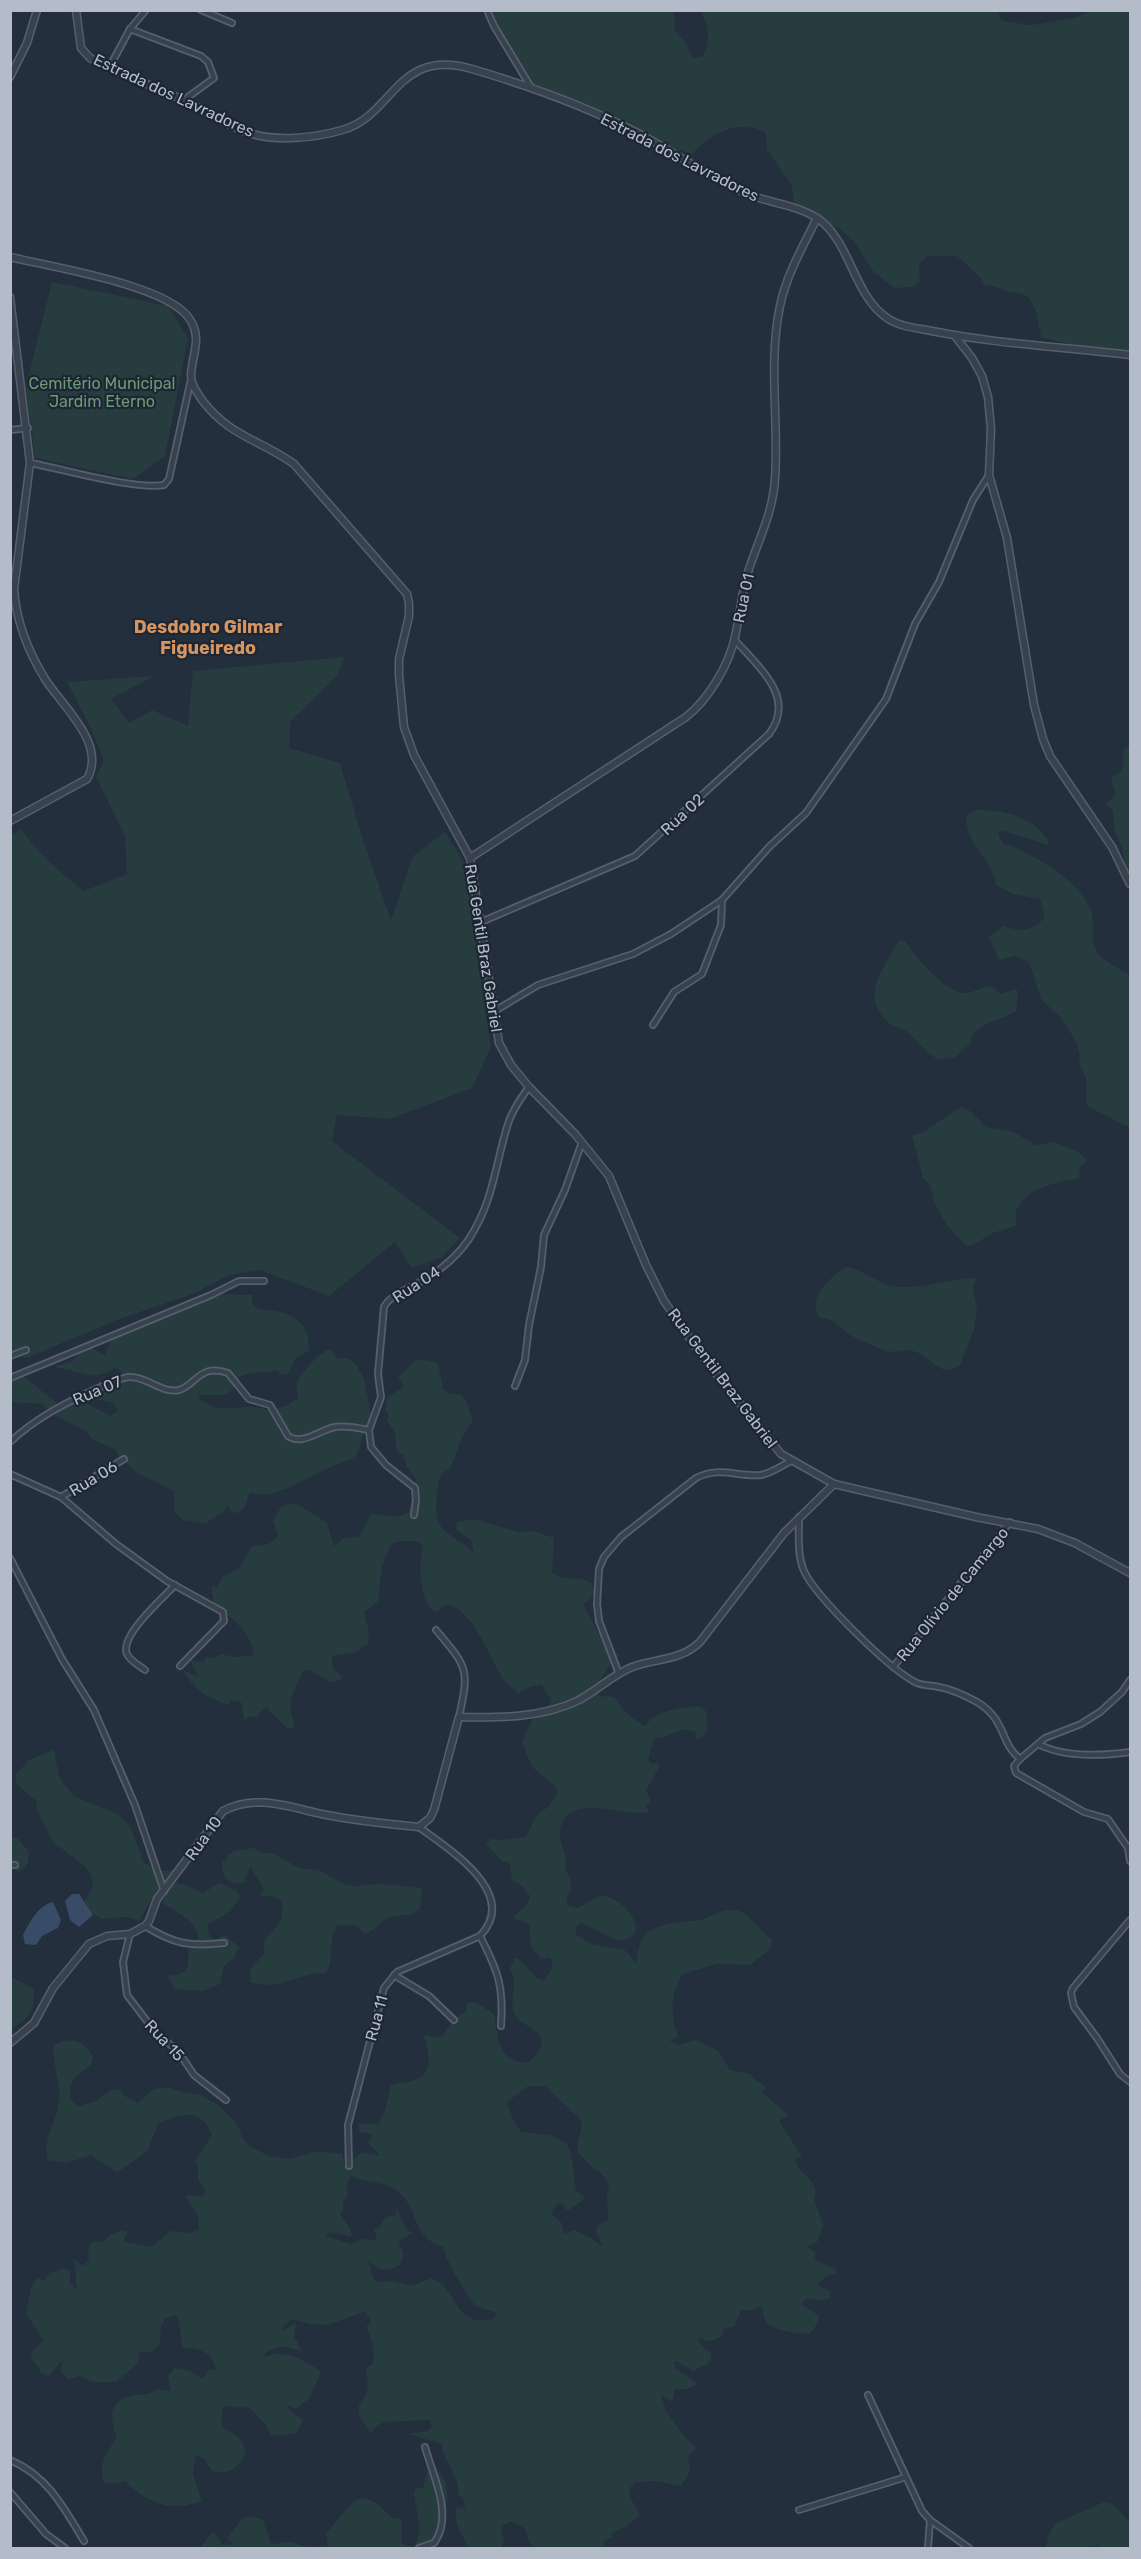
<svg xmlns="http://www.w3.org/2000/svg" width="1141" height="2559" font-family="Rubik,sans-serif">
	<rect width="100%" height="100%" fill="#242f3e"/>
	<g fill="#263c3f" fill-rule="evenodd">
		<path d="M998,10L1001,20L1028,25L1040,24L1078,17L1089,11H1130V350L1093,349L1042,338C1037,325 1039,304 1025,295C1019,291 1013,294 1007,291C999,288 995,286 985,285L979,276L957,256H928L919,263L920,282L913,287L894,288L873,271L854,241L840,229L799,209L794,201L791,184L767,150L766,133C740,117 710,134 692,154L635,137C618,112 556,111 531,88C516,75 511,52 502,35C497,27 492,20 489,11H673L675,22L674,30L685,41L693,58L703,56C710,42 710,24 700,11Z"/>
		<path d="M52,282L168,306L188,338L165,456L133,479L35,458L26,386Z"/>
		<path d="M344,657L337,676L290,722L289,748L340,763L364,843L391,920L413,856L445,832L463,861L491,1047L472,1088L390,1119L337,1115L332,1141L460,1238L442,1257L412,1268L395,1242L329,1296L260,1270L229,1275L193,1294L119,1319L27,1358L11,1354V835L21,829C39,854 60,873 84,891L127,874L125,836L96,777L104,761L89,724L67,682L154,676L111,699L129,723L152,710L188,726L193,671Z"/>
		<path d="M1130,746V886L1122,848L1114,829L1113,811L1105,804L1116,795L1111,778L1123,770V750Z"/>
		<path d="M976,810C1005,810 1032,816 1049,841L1048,845L1004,831L999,832L998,835L1003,843C1033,854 1080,880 1091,911C1096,924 1089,940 1097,952C1104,963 1121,968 1130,976V1128L1087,1106L1086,1077L1079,1064L1080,1056L1076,1042L1063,1020L1041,999L1029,962L1015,956L999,960L989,937L1004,926C1019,932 1036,931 1045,916L1040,899L1013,894L996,885C991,856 966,847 966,816Z"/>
		<path d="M899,940L905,941C915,956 944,992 964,993C973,993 981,987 991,986L1000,994L1014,989L1018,991L1016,1011C1002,1020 982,1021 971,1037L972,1042L954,1058L937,1059C925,1051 917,1040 906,1031C900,1028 894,1027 889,1023C858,995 885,968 899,940Z"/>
		<path d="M961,1107L970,1111L986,1127L1014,1132L1036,1145L1053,1142L1075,1150L1088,1160L1080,1167L1079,1179C1057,1180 1007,1194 1017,1224L1015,1226L990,1234L977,1243L969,1246L963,1243L946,1224L934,1202L930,1185L923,1178L912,1136L923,1132Z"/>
		<path d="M846,1267C861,1268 874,1282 893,1286C922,1291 947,1278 976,1278L973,1287L977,1309L974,1330L960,1365C940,1379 934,1359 916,1352C906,1348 898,1354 888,1351C885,1351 852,1337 850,1335C837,1325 837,1320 819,1317C807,1296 830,1278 846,1267Z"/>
		<path d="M209,1294L253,1295L251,1303L259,1310C285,1309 311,1319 309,1350L295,1359L288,1374L283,1375L276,1370C263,1374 252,1371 239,1377L233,1389L226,1395H199V1398C223,1419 241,1399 269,1411L288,1405L298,1398C298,1393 296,1388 297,1383C298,1375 322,1350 330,1349L337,1358H348L357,1366L364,1379L371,1414L355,1459C322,1464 277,1505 250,1492C245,1501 248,1513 232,1513L227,1504L225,1510L205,1524L183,1520L175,1512L174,1491L137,1473L119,1457L116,1450L92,1439L87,1432L55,1415L42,1404L11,1402L10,1371L22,1375L58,1404L68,1406L86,1403L110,1416L118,1411L113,1403L95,1399L94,1390L125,1375L115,1367L106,1373L94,1376L54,1367L73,1361L79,1351L88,1346L105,1356L111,1338L121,1330Z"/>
		<path d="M417,1359L438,1363L443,1389L451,1394H460L466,1401L473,1421C460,1434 459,1452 450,1467C447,1472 442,1472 440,1477C437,1485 434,1515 439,1523C445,1535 464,1543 474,1553L471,1540L456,1529L457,1522L474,1519L518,1532L533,1531L554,1538L552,1572C563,1584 580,1573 592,1584L595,1593L583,1605L602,1640L619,1655C608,1667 597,1678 599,1696L614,1697L626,1713L645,1727C653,1710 682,1708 699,1706L706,1711C707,1725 711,1731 697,1740L695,1731C681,1728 673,1732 662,1739L658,1737L654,1739L648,1760L651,1764L658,1763L660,1766L646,1790L651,1802L646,1805L649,1812C622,1818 559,1787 560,1838C561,1844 564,1849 565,1856C566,1860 565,1865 566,1870C567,1874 571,1878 571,1882C572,1891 565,1897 567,1905L578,1908C586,1905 594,1896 603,1896C617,1896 648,1924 631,1937C628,1939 623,1941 618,1940C606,1937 593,1927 580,1923L576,1927V1934L590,1944L625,1950L636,1964C638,1953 639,1938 649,1931C664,1922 683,1922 699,1920C713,1917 723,1906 739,1911C752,1916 759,1930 770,1938L772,1940L770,1949L750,1965L717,1964L683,1974C670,1994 670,2014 678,2036L670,2041L678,2045L696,2040L718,2051L730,2070L751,2074L753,2078L766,2087L762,2093L786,2112L787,2117L780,2120V2123L802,2156L795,2159C798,2175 822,2181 814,2199L823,2225L818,2241L808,2247L815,2252V2260L835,2269L837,2273L826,2276L817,2285L830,2291V2298L822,2301L807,2298L803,2302V2305L819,2316C818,2321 815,2329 810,2333C804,2336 772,2329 768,2324C763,2319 763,2312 761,2306L752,2310H741L734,2327L724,2328L722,2336C708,2343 710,2342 698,2337L701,2345L712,2354L708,2364L693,2371L677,2361L674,2362L676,2369L698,2384L687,2389H675L672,2402L661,2394L665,2410L685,2437L697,2448L688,2455L690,2472L681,2486L654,2481L635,2482L629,2489L631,2499L640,2515L627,2526L612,2533L611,2538L604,2540L603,2548H535L529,2542L525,2529L512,2521L501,2526L504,2543L500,2548H468C462,2532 452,2524 457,2506L465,2509L463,2498L458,2494C460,2475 443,2462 442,2444L408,2434L428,2431L432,2426L429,2420L384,2422L376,2426L371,2434L359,2415V2404C371,2393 368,2382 366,2368L372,2365C377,2353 371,2338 366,2327L370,2324V2317H367L366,2311L328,2325L310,2324L291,2319L284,2325L283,2331L292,2325L296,2324L294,2336L303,2353C290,2346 274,2343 263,2356C268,2356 272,2354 277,2354C292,2353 310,2363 321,2372L310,2398L295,2409L286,2405C290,2412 298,2414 303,2421L296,2434L271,2435L265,2424L249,2407L239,2408L228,2406L223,2408L221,2426L239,2438L246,2450C242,2466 229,2476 212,2471L205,2459L196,2455L193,2474L202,2502C197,2502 193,2504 188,2505C164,2511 141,2497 125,2481L114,2484L104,2482C97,2465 107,2451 117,2438C109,2417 108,2400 135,2395C145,2394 149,2396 157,2389L171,2391L168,2376L174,2368L190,2371L203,2379L208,2370H215C215,2353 198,2347 183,2348C179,2337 182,2326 176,2315L166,2318L161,2326L160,2344L150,2353L140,2351L138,2363L116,2382H92L80,2376L68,2379L61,2372L62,2360L50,2375L47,2376L40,2373L39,2368L31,2358L32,2352L43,2340L26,2313L31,2287L37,2278L44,2280L49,2273L65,2268L70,2272V2284L77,2290L74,2259L83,2266L89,2260L88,2249L92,2242H103L110,2235L123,2230L127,2232L124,2239L126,2242L151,2247L171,2231L191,2233L199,2229L198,2215L185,2195L202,2196L206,2191L198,2180V2167L195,2162L212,2135C202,2108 181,2112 158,2124L148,2150L117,2173L91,2155L66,2163L48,2160C42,2134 57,2124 59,2101C62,2080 51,2067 54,2045C71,2036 83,2040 93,2056L91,2065C76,2077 68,2077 71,2100L78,2106L96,2101L111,2090L120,2089L123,2095L138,2103L154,2089L168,2087L185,2093L200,2095L217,2104L237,2124L243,2139L250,2146L270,2157L290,2159L318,2151L342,2154L345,2167L362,2152L380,2156L368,2142L372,2134L360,2132L358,2124H378L384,2114L391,2085C398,2082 404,2083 411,2081C438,2074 427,2052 424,2035C429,2035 434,2039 439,2037C451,2032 448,2017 466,2013V2005L470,2002L477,2003L494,2014C499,2038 496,2062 528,2063C564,2029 518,2031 513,2010C510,1995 518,1982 510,1968L515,1958H518L538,1979L544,1980L553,1967L550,1958L541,1959L531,1947L529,1924L513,1918L528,1903L530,1896L522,1886L512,1880L509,1862H503L486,1844L491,1839L503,1840L526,1837L537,1815L548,1807L558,1792L553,1784L532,1767L522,1742L533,1718L548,1708L551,1700L542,1685L532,1686L519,1693C514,1689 508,1686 504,1680C490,1660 472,1605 445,1605L437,1612C419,1606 418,1564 423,1548L418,1541H400L391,1544L382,1566L378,1601L364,1612L369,1632L368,1644L356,1652L332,1656L333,1669L342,1677L341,1680L331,1682L309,1670L303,1671C295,1688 284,1706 295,1723L292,1729L287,1728L266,1707L256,1717L250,1716L244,1721L241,1702L229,1700L230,1705C207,1698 195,1691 183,1670L198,1677L191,1661L203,1662L207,1657L215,1658L221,1654L234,1657L253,1655C253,1631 228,1617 213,1602L212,1586L217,1588L222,1577L240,1568L252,1546C263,1545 272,1546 278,1535L273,1520L281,1507L287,1504H297L327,1523L334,1546L344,1538L359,1537L371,1514C384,1514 398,1521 409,1512L416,1479L406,1466L403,1454L397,1452L395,1432L387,1421L389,1416L385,1410L388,1396L403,1388V1383L398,1377ZM528,2086H545L581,2120C584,2132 573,2143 579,2153C588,2167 603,2170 609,2185L607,2192L608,2220L599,2224L596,2230L603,2247L591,2238L574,2230L564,2234L561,2222L552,2215L553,2210L558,2204H563L565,2209L569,2210L586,2198L576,2190L571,2153L566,2143L551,2135L521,2132L514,2122L507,2102ZM352,2176C364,2184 384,2180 397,2191C422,2210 408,2235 443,2247C443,2255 469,2300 476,2306C481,2309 489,2310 495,2312L496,2315L493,2319C452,2328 460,2289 431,2278L412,2286L391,2281L379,2282L374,2280L368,2261L381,2270C391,2270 404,2267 403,2255C403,2249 399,2247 399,2241L412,2233L405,2227L397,2208L396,2215L386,2217L379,2228H374L377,2240L360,2239L351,2244L326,2236V2234L331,2232L352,2237L350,2228L340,2214L343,2210V2201L347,2197V2183Z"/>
		<path d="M54,1750L59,1776L64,1784L75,1797L118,1814L131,1828L144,1863L161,1871L176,1870L174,1882C179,1885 182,1883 186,1885C192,1887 196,1891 203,1893L219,1883L236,1890L240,1895C236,1908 221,1919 208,1923L207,1929L210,1937L216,1940L224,1935L239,1947L233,1959L224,1966L220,1984L203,1991L174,1989L168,1976C191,1974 189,1967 188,1949L199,1938C195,1918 175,1913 162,1902L166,1895L164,1890H160L155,1894L139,1920L126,1917L102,1919L82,1906L93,1887L91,1875L86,1867L53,1842L36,1808L37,1802L16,1783V1774L29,1760Z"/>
		<path d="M11,1836L17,1838L29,1851L28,1862L21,1872L16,1871L11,1867Z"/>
		<path d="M251,1847L262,1853H272L299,1868L319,1870L343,1884L353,1886L380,1884L422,1888L420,1908C408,1920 401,1912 388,1918C378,1923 375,1932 364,1934L357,1926L338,1925C326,1941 336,1956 326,1973C299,1972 278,1992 250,1982L251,1968L265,1953L263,1942L281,1921L283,1902C275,1897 269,1894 260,1897L264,1889L250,1867L244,1883C227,1885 220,1875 223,1859L227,1862V1856L235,1850H245Z"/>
		<path d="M11,1977L33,1988C37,2009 29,2018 11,2029V2034Z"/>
		<path d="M438,2471C440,2474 443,2476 444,2479C453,2496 441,2530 434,2547L428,2548H325L328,2545L326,2533C352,2508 356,2478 392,2518L402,2519L401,2543L415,2548L420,2529L414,2493L416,2488H423L427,2472Z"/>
		<path d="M1104,2502L1113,2504L1130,2523V2548H1100L1099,2545L1083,2548H1046L1048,2536L1056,2523Z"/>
		<path d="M250,2516L263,2520L271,2544L290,2542L312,2548H200L213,2531L223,2545L233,2544L227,2538L242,2519Z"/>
	</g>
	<g fill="#394c67">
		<path d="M72,1894H79L93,1915L79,1927L70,1920L65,1901Z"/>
		<path d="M53,1902L61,1920L58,1928L42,1936L36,1945L25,1944L23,1935C30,1922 37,1906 53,1902Z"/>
	</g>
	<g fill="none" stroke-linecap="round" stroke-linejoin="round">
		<defs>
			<g id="minor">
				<path d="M201,10L232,23"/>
				<path d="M487,10L494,26L532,89"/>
				<path d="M130,29L201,56L208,62L214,78L184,100"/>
				<path d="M109,68L130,29L146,10"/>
				<path d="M10,430L28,428"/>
				<path d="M30,463C63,469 134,490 164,485L169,479L191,379"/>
				<path d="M481,922L635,856L769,734C797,697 758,667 735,640"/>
				<path d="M493,1012L538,985L633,954L671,934L722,900L769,847L806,813L886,699L915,624L939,582L973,500L989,475"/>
				<path d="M653,1025L674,992L702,974L721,925L722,900"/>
				<path d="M10,1356L26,1350"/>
				<path d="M10,1378L211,1295L239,1281H264"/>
				<path d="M515,1386L525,1360L529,1325L541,1267L544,1235L565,1190L582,1142"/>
				<path d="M10,1442C38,1416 71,1400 105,1385C113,1382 122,1377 131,1377C147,1377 163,1394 179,1390C196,1385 200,1363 228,1373L249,1399L270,1405L288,1436C303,1446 319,1430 335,1427C345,1425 359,1428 369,1430"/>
				<path d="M10,1474L61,1497L116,1544L167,1581L223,1612L224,1621L180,1666"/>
				<path d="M61,1497L124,1459"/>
				<path d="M414,1515L416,1500L415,1488L386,1465L371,1447L369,1430L381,1397L378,1374L384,1307C391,1293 416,1286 429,1277C444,1267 459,1254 469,1239C493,1202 495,1167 507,1127C511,1112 520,1099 529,1087"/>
				<path d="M799,1517C799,1534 797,1555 804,1571C816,1597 891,1671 917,1683C925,1686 931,1685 939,1687C951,1689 966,1696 977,1702C1007,1720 999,1742 1020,1759L1014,1766L1016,1773L1084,1812L1108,1819L1128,1848L1130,1861"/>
				<path d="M10,1558L62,1659L94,1710L135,1805L164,1891"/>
				<path d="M436,1630C467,1667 470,1668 459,1717"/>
				<path d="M894,1666L1010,1522"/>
				<path d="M145,1670C140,1666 130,1661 127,1654C119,1636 163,1598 175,1585"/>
				<path d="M619,1674L599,1621L597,1604L599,1569L604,1557L621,1537L696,1478C719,1466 737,1477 761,1475C772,1473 781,1466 791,1461"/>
				<path d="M1038,1744C1065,1758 1101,1756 1130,1752"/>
				<path d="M1020,1759L1045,1738L1081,1724L1100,1712L1122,1692L1130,1680"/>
				<path d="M10,1865H15"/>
				<path d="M1130,1920L1073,1988L1071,1993L1074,2007L1097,2038L1120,2074L1130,2082"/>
				<path d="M145,1926C174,1944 190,1947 224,1943"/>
				<path d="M130,1934L123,1962L127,1995L156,2033L178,2051L194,2075L226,2100"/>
				<path d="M480,1936C498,1971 504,1986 501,2026"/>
				<path d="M394,1975L429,1996L454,2020"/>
				<path d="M349,2166L348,2125L384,1988L397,1972L480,1936C521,1893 448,1849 419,1827"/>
				<path d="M868,2395L922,2511L930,2520L928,2548"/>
				<path d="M10,2460C48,2476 64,2508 84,2541"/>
				<path d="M10,2492L46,2534L65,2548"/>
				<path d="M799,2510L906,2477"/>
				<path d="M930,2520L969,2548"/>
				<path d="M419,2548L434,2543C454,2516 433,2476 425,2447"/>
			</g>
			<g id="tertiary">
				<path d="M76,10L81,48L90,58C119,73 150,85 181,99C204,109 225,125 249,133C276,142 315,138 342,130C394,116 396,47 472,69C523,84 584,106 632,130C670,149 705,175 745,193C768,203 795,204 817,218C851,241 853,295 887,318C900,327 917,328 932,331C997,344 1065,347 1130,355"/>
				<path d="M10,77L27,43L37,10"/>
				<path d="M10,257C52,267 166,285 189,318C203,338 192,354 191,375C191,385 197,392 202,400C230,437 259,439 294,464L407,594L409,603V616L399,659V675L404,727L414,755L470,858L499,1043L511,1065L529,1087L575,1134L609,1176L646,1265L664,1301L705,1360L781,1454L834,1484L976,1517L1038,1529L1075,1543L1130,1573"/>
				<path d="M10,297L30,463L14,589C16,621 28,651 45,679C63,707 107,744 87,779L10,821"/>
				<path d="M955,336L972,358L982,376L988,397L991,429L989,475L1007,538L1034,705L1043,739L1050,756L1112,847L1130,884"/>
				<path d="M470,858L686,717C708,700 729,665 735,637C740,614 742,589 750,566C760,537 773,511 775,479C779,422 768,363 780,306C786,276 803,246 817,218"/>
				<path d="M10,2043L34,2023L53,1988L89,1944L107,1936L130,1934L145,1926L149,1921L157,1899L223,1811C257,1793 291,1808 327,1815C357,1821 388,1824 419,1827L430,1818L434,1810L459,1717C498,1718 541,1718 577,1701C597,1691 612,1675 632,1667C656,1658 681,1661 700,1642L784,1533L834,1484"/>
			</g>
		</defs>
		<use href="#minor" stroke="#565f6c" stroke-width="8"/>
		<use href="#tertiary" stroke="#565f6c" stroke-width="9"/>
		<use href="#minor" stroke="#38414e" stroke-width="4.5"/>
		<use href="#tertiary" stroke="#38414e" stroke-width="6"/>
	</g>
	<g text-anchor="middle" stroke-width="4.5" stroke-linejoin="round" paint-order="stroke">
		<g font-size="16" fill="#b4bcc9" stroke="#1d2633">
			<text transform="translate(174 95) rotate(25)" y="6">Estrada dos Lavradores</text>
			<text transform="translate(680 157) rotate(27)" y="6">Estrada dos Lavradores</text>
			<text transform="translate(743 598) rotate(-78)" y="6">Rua 01</text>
			<text transform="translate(682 814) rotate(-43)" y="6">Rua 02</text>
			<text transform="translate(484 948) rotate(81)" y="6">Rua Gentil Braz Gabriel</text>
			<text transform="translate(416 1284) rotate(-33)" y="6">Rua 04</text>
			<text transform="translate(723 1378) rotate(53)" y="6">Rua Gentil Braz Gabriel</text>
			<text transform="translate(97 1390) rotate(-23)" y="6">Rua 07</text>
			<text transform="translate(93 1478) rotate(-31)" y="6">Rua 06</text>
			<text transform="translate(952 1594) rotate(-51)" y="6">Rua Olívio de Camargo</text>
			<text transform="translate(203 1838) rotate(-54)" y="6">Rua 10</text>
			<text transform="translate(376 2018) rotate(-75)" y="6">Rua 11</text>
			<text transform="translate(165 2040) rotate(47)" y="6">Rua 15</text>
		</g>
		<g font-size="16" fill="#6b9a76" stroke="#1d2633">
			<text x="102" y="389">Cemitério Municipal<tspan x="102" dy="18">Jardim Eterno</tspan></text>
		</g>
		<g font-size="18" font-weight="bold" fill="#d59563" stroke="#1d2633">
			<text x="208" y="633">Desdobro Gilmar<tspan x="208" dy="21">Figueiredo</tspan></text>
		</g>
	</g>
	<rect width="1141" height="2559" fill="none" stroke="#b4bcc9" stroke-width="24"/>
</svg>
